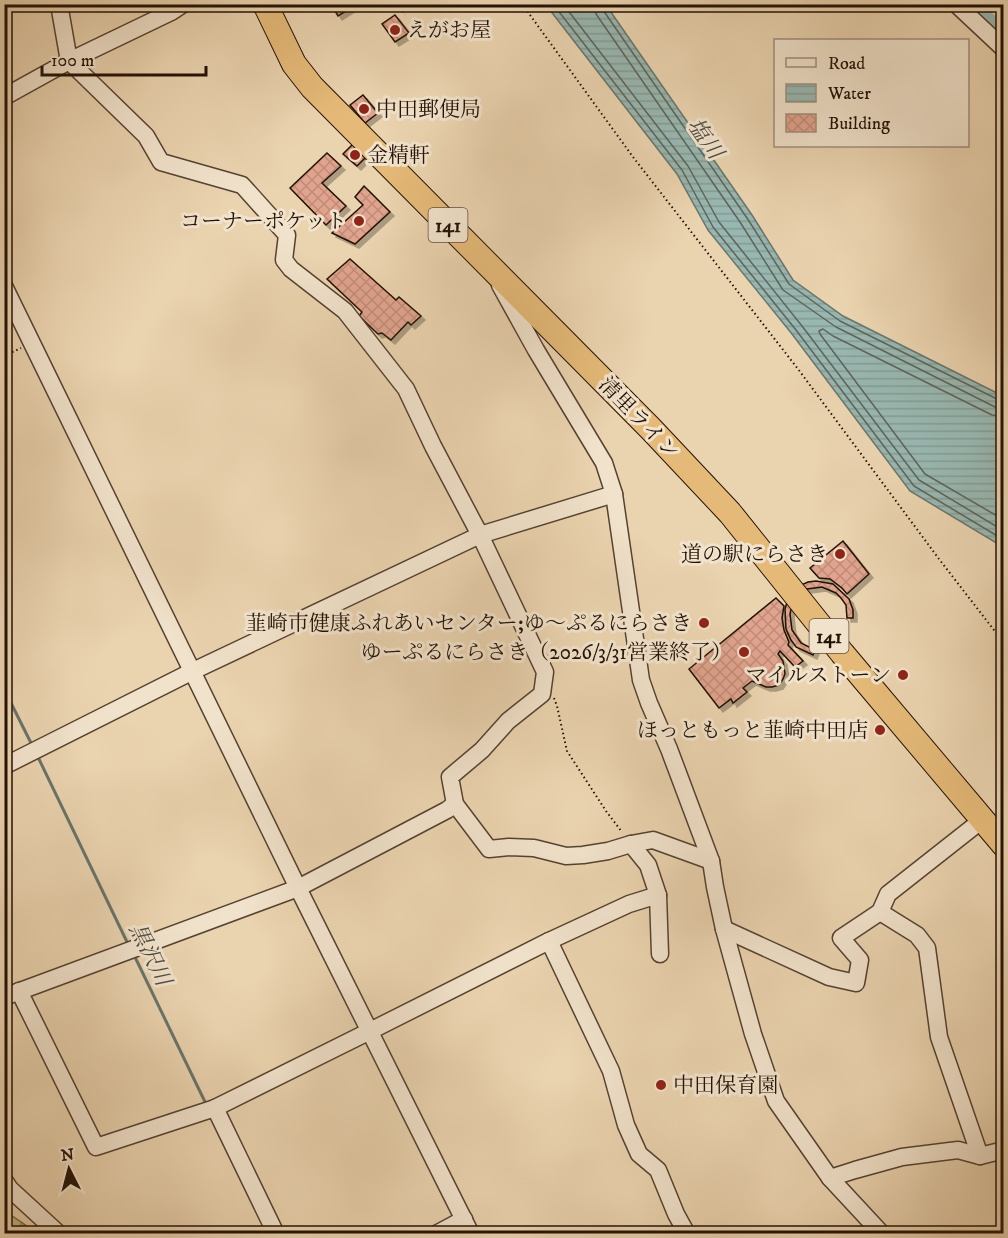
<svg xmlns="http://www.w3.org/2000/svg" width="1008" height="1238" font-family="'IM FELL DW Pica','Noto Serif JP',serif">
	<defs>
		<pattern id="forest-firs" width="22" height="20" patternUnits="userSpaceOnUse" patternTransform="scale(1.5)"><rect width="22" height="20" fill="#bfba85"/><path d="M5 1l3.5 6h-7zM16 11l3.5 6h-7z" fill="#a49f71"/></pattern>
		<pattern id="water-rules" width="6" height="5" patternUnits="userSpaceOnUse" patternTransform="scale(1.5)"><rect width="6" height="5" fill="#98b7b0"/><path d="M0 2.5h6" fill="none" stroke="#839c96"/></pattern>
		<pattern id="building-cross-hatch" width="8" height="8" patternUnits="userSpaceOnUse" patternTransform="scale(1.5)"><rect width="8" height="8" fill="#e0a38d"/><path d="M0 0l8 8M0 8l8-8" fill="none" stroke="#c08b78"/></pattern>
		<filter id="shadow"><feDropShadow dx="4" dy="4" stdDeviation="0" flood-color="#0004"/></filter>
	</defs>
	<rect width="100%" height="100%" fill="#ead3af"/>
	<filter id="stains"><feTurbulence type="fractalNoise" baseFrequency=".00333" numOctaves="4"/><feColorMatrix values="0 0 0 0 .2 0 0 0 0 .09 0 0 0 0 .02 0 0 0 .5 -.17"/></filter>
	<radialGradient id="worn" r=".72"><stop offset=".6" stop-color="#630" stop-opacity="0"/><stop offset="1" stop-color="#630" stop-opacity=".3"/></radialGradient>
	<path fill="url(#forest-firs)" stroke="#716646" stroke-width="1.5" d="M5,1211L37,1233H5Z"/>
	<path fill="url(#water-rules)" stroke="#69756c" stroke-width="1.5" d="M546,5H606L752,215L793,280L843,316L1003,396V547L910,491L792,334L708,230L677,174Z"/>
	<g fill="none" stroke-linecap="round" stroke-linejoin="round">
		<g stroke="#5e645b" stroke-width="1.5">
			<path d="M553,4L682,170L713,227L796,330L914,486L1004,540"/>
			<path d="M563,4L688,166L719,222L802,326L919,480L1004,531"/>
			<path d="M594,4L596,14L740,222L783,290L836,327L995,407L1004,408"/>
			<path d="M601,4L603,10L747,218L789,284L840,321L999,400H1004"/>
			<path d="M1004,417L992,415L833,336L823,329L819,331L820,334L925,474L1004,520"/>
		</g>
		<g stroke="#69756c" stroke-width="3">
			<path d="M4,689L33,747"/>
			<path d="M37,755L128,944"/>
			<path d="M134,955L207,1106"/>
		</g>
		<path stroke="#98b7b0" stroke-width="20" d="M968,4L1004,38"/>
	</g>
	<g fill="url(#building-cross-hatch)" stroke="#231206" stroke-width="1.5" filter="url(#shadow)">
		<path d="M331,4H357L338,16Z"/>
		<path d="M395,15L409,33L395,42L382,24Z"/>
		<path d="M363,95L378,113L365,123L350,105Z"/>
		<path d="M353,144L366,157L357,166L343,154Z"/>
		<path d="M327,153L341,166L322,183L346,206L326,225L290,188Z"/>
		<path d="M364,186L390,212L355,244L332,233L363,205L355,197Z"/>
		<path d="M350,259L396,300L399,297L421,316L411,325L408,322L391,340L382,333L378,334L359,316L362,312L327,279Z"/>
		<path d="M843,541L869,574L847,594L842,588L830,579L819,578L810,568Z"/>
		<path d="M816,581L833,584L849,599L853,610V618H847L846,605L841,598L836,593L822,587L807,589L801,594L792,605L790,614L792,630L801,643L815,650L813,655L796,647L791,640L786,629L785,609L787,602L799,586L808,582Z"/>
		<path d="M776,598L784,606L782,618L784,630L789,642L788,645L803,661L795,667L780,651L778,654L783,661L785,674L783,679L779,685L772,687H766L752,681L743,688L747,692L733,703L731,699L719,708L689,669Z"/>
	</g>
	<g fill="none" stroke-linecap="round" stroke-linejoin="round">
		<defs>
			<g id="minor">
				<path d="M59,4L69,61L146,136L161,162L242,185L287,235L284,260L291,269L345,311L406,389L433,446L480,535L545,672L542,694L508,721L482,750L450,777L455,804"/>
				<path d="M956,4L1004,49"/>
				<path d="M4,97L69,61L171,12L183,4"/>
				<path d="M500,285L536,350L604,463L614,494L641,680L649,703L669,749L711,861L715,887L724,929L753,1034L776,1101L830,1178L882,1234"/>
				<path d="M4,286L298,888L471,1234"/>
				<path d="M4,766L193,671L480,535L614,494"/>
				<path d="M631,844L648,865L658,895L660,954"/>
				<path d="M880,912L917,935L927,948L939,1037L980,1156"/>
				<path d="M724,929L829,977L856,983L860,960L841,938L880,912L888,894L982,820"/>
				<path d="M549,941L611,1071L626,1125L639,1154L658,1170L676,1214L687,1234"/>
				<path d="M19,991L96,1147L215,1108L370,1031L549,941L629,904L658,895"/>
				<path d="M4,997L298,888L447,810L455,804L489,849L509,847L534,848L566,856L583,855L608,851L631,844L653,840L711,861"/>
				<path d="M215,1108L276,1234"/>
				<path d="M830,1178L855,1170L902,1157L958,1150L980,1156L1004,1150"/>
				<path d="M4,1180L10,1189L59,1234"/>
				<path d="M436,1234L464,1219"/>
			</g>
			<path id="highway" d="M265,4L294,64L312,87L651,429L730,513L842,653L1004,845"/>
		</defs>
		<use href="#minor" stroke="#554230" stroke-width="19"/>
		<use href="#highway" stroke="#231206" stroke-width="26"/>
		<g stroke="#231206" stroke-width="2" stroke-dasharray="1.5 3" stroke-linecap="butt">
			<path d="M397,4L405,15"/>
			<path d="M522,4L633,157L798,369L939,559L1004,643"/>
			<path d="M988,4L1004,19"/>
			<path d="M4,356L21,348"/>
			<path d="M554,698L557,706L567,751L606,811L622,832"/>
		</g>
		<use href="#minor" stroke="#f1e2cb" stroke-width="16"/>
		<use href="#highway" stroke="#e5ba78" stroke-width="24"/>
	</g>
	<g fill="#8f2418" stroke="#f1e2cb" stroke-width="2">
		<circle cx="395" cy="30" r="6"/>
		<circle cx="364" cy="109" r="6"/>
		<circle cx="355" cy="155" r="6"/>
		<circle cx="359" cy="221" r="6"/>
		<circle cx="840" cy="554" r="6"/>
		<circle cx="704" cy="623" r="6"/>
		<circle cx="744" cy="652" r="6"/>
		<circle cx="903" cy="675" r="6"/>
		<circle cx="880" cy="730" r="6"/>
		<circle cx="661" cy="1085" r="6"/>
	</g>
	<g text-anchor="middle" stroke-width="6" stroke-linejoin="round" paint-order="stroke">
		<g fill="#f1e2cb" stroke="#615041" stroke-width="1.5">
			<rect x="428.5" y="208" width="39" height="34" rx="4.5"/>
			<rect x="809.5" y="619" width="39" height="34" rx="4.5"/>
		</g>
		<g font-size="20" font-weight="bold" fill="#231206">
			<text x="448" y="232">141</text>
			<text x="829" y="643">141</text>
		</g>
		<g font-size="21" fill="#231206" stroke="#f1e2cb" text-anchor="end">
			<text x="407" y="37" text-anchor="start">えがお屋</text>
			<text x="376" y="116" text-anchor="start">中田郵便局</text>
			<text x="367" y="162" text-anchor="start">金精軒</text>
			<text x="347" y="228">コーナーポケット</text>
			<text x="828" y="561">道の駅にらさき</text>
			<text x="692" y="630">韮崎市健康ふれあいセンター;ゆ～ぷるにらさき</text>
			<text x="732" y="659">ゆーぷるにらさき（2026/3/31営業終了）</text>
			<text x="891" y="682">マイルストーン</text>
			<text x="868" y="737">ほっともっと韮崎中田店</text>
			<text x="673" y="1092" text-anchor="start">中田保育園</text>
		</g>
		<g font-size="21" fill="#231206" stroke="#f1e2cb">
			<text transform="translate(639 418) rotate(46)" y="7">清里ライン</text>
		</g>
		<g font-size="22" font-style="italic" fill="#4c4c42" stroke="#f1e2cb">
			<text transform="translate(706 138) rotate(55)" y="8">塩川</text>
			<text transform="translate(151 954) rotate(64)" y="8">黒沢川</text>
		</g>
	</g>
	<rect width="1008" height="1238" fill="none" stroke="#ead3af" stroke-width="24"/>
	<rect x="6" y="6" width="996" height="1226" fill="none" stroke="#231206" stroke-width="3"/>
	<rect x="12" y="12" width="984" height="1214" fill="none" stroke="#231206" stroke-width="1.5"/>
	<rect x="774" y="39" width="195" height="108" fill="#f1e2cb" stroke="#9f8f7c" stroke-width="1.5"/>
	<rect x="786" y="58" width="30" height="9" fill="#f1e2cb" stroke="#9f8f7c" stroke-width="1.5"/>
	<text x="828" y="69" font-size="18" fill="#231206">Road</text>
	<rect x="786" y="84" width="30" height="18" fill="url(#water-rules)" stroke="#9f8f7c" stroke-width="1.5"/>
	<text x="828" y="99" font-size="18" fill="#231206">Water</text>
	<rect x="786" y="114" width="30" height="18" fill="url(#building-cross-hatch)" stroke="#9f8f7c" stroke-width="1.5"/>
	<text x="828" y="129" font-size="18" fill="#231206">Building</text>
	<g transform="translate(69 1169) rotate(354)" stroke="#f1e2cb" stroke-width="4.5" paint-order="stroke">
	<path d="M0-4.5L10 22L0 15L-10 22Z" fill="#231206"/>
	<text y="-9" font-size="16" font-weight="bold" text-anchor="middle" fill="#231206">N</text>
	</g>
	<path d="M42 66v9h164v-9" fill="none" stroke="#231206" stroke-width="3"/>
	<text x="51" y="66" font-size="18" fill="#231206" stroke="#f1e2cb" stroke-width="4.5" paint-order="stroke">100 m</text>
	<rect width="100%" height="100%" filter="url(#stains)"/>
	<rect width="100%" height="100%" fill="url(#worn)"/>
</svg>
